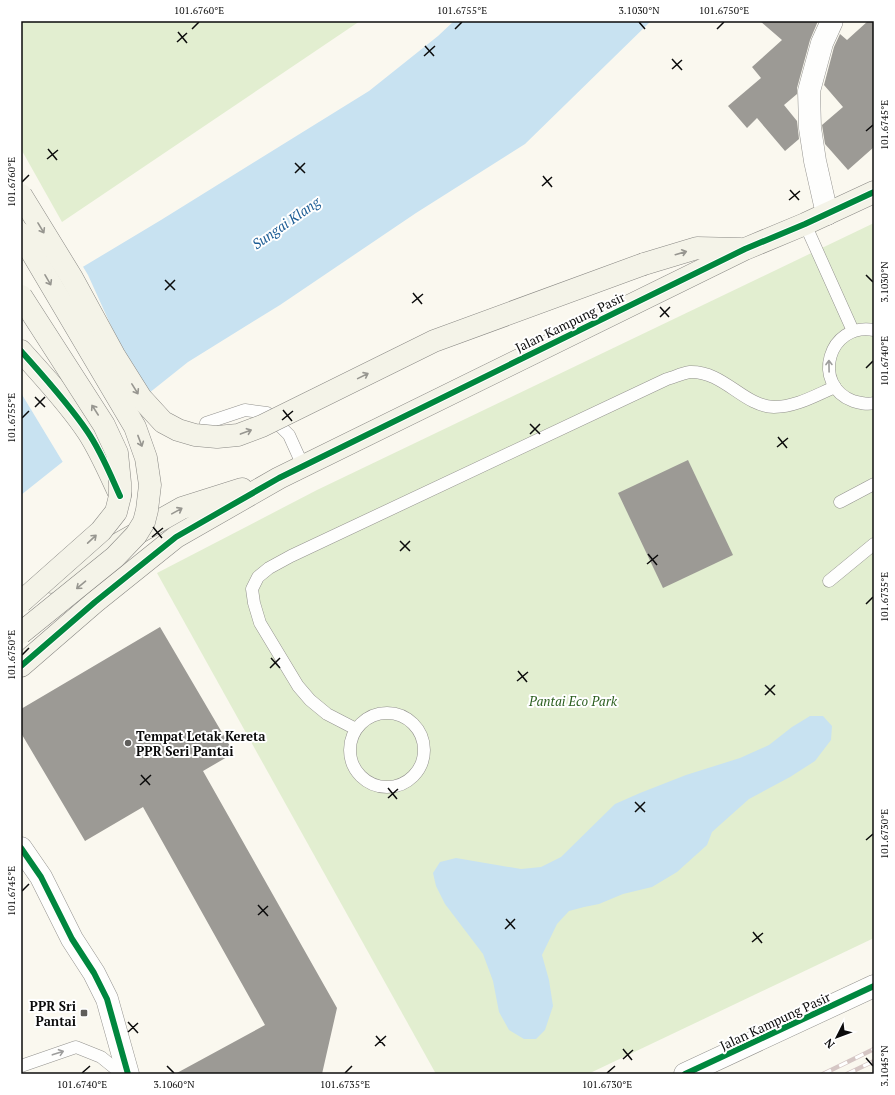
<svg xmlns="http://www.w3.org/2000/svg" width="895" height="1095" font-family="'PT Serif',serif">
	<rect width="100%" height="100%" fill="#faf8ef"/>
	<g fill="#e2eed0">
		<path d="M21,21H360L62,222L21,149Z"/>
		<path d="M874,223V938L588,1074H436L157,573L317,490Z"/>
	</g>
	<g fill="#c8e2f1">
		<path d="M454,21H651L525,144L416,213L280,305L188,362L21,495V304L161,220L369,91L438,36Z"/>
		<path d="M810,716H823L832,726L831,740L815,761L790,777L749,799L712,832L707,845L677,872L652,887L623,894L599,904L584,907L569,911L557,924L542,955L549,980L553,1006L545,1030L536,1039H524L509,1030L499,1012L493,981L483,954L445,904L436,886L433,873L440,862L456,858L521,869L541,867L561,857L615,804L640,793L686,775L740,758L769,745L792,727Z"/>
	</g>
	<path fill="#faf8ef" d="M82,265L88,275L122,350L151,394L64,464L21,393V302Z"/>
	<g fill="#9c9a95">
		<path d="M760,21H818L810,40L797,88V94L784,105L797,121L799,139L785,151L757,118L747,128L728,106L761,78L752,67L782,40Z"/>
		<path d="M868,21H874V147L848,170L825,144L822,125L843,107L824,85L834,47L840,34L847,40Z"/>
		<path d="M688,460L733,555L663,588L618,493Z"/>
		<path d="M160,627L234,753L203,771L337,1008L322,1074H175L265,1025L143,807L85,841L21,733V709Z"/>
	</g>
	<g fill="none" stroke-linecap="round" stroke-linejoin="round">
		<defs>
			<g id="lane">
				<path d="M805,224L853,331"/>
				<path d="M874,330C828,322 811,385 853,401C860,403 867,405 874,403"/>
				<path d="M206,423L245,410L267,413L289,435L303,466"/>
				<path d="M840,502L874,484"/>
				<path d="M829,581L874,544"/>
				<circle cx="387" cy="750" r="37"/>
				<path d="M356,729L327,714L310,700L298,686L260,623L254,603L252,589L258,577L269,568L291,556L667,379C674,377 683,373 690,372C724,371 743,406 774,407C796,407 816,395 835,387"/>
				<path d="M21,1066L76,1047L101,1057L122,1074"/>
			</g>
			<g id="street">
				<path d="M827,214L815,161L810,128L809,91L822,43L832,21"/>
				<path d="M21,848L41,877L72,939L94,973L107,999L128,1074"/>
				<path d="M685,1074L874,986"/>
			</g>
			<g id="secondary">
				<path d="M644,264L697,248L740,249"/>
				<path d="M21,351C44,377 69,403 88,432C101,452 110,474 120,495"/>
				<path d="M51,582L182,508L242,489"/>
				<path d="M21,666L95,602L176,537L279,478L745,249L805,224L874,192"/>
			</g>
		</defs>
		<use href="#lane" stroke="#93928e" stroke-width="13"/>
		<use href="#street" stroke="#93928e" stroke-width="23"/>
		<use href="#secondary" stroke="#898884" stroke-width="23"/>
		<use href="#lane" stroke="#fefefd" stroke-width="12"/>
		<use href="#street" stroke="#fefefd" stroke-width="22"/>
		<use href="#secondary" stroke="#f4f3e8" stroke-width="22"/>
		<defs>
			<g id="rail">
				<path d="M823,1074L874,1049"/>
				<path d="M847,1074L874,1061"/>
			</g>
		</defs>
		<use href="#rail" stroke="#d5c6c4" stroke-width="4.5"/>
		<use href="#rail" stroke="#fff" stroke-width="3" stroke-dasharray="9" stroke-linecap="butt"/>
		<defs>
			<g id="secondary-bridge">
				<path d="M21,195L72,278L114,355L141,398L163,422L178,430L195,435L217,437L238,435L262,426L434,341L644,264"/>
				<path d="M21,234L135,427L146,458L150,485L147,510L144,522L136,535L115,557L21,633"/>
				<path d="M21,296L104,425L117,453L120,483V496L116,512L101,531L21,602"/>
			</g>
		</defs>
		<use href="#secondary-bridge" stroke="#898884" stroke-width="23" stroke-linecap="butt"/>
		<use href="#secondary-bridge" stroke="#f4f3e8" stroke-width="22"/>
		<defs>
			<g id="cycleway">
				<path d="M21,351C44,377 68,403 87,431C101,451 110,474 120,496"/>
				<path d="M21,666L95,602L176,537L279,478L745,249L805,224L874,192"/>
				<path d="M21,848L41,877L72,939L94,973L107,999L128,1074"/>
				<path d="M685,1074L874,986"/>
			</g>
		</defs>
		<use href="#cycleway" stroke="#fff" stroke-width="8"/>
		<use href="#cycleway" stroke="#00873e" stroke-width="6"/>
	</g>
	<defs><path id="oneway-shaft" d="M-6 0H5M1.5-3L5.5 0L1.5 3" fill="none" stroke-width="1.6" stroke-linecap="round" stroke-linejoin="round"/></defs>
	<g stroke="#979690">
		<use href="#oneway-shaft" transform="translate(41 228) rotate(59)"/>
		<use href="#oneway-shaft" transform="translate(681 253) rotate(-16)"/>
		<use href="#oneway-shaft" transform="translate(48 280) rotate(60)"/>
		<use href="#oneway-shaft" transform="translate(363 376) rotate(-26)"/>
		<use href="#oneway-shaft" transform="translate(135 389) rotate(58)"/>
		<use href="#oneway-shaft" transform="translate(95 410) rotate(-123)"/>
		<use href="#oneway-shaft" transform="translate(246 432) rotate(-20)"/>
		<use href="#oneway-shaft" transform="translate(140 441) rotate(69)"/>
		<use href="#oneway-shaft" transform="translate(177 511) rotate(-29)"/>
		<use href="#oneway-shaft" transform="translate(92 539) rotate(-43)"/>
		<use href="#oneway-shaft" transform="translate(81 585) rotate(140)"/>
	</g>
	<g stroke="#9d9d9c">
		<use href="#oneway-shaft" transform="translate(829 366) rotate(-91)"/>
		<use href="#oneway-shaft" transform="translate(58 1053) rotate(-18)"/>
	</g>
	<path fill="none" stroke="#0b0b0b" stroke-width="1.5" d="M639,22L645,29M192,29L199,22M455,29L462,22M717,29L724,22M178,32L187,43M177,42L187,33M425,46L434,56M424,56L435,46M672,59L682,70M672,69L682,60M866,131L873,125M48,149L57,160M47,159L58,150M295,163L305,173M295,173L305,163M543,176L552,187M22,182L29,175M542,186L552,177M790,190L799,200M789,200L800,191M866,275L873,282M165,280L175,290M165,290L175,280M413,293L422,304M412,303L423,294M660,307L669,317M660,317L670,307M866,368L873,361M35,397L45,407M35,407L45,397M283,410L292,421M22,418L29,411M282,420L293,411M530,424L540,434M530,434L540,424M778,437L787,448M777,447L788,438M153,527L162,538M152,537L163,528M400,541L410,551M400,551L410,541M648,554L657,565M647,564L658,555M866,604L873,597M22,655L29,648M271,658L280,668M270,668L280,658M518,671L527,682M517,681L528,672M765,685L775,695M765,695L775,685M141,775L150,785M140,785L151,775M388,788L397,799M388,798L398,789M635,802L645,812M635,812L645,802M866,840L873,834M22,891L29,884M258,905L268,916M258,915L268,906M506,919L515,929M505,929L515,919M753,932L762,943M752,942L763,933M128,1022L138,1033M128,1032L138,1023M376,1036L385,1046M375,1046L386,1036M623,1049L632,1060M866,1058L873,1066M623,1059L633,1050M167,1066L174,1073M82,1073L90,1066M345,1073L352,1066M607,1073L615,1066"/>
	<g fill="#5f5e5b" stroke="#fff" stroke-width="1.5">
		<circle cx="128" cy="743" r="4"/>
		<rect x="80" y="1009" width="8" height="8" rx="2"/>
	</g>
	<g text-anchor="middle" stroke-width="4" stroke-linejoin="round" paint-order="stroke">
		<g font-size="13" fill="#0b0b0b" stroke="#fff">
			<text transform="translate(570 322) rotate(-26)" y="5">Jalan Kampung Pasir</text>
			<text transform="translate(775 1021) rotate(-25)" y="5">Jalan Kampung Pasir</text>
		</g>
		<g font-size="13" font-style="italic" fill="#2c5f20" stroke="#fff">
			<text x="573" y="706">Pantai Eco Park</text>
		</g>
		<g font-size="13" font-weight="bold" fill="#0b0b0b" stroke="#fff" text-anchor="start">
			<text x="136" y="741">Tempat Letak Kereta<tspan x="136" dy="15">PPR Seri Pantai</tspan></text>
			<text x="76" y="1011" text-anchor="end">PPR Sri<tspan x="76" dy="15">Pantai</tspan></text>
		</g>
		<g font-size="14" font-style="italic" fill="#1d5d95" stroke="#fff">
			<text transform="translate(286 223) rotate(-35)" y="5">Sungai Klang</text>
		</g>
	</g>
	<rect width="895" height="1095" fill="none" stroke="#ffffff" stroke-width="44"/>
	<g transform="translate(837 1037) rotate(228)" stroke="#ffffff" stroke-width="3" paint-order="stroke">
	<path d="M0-3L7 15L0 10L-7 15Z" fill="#0b0b0b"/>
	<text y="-6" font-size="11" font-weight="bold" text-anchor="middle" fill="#0b0b0b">N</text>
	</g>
	<rect x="22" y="22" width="851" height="1051" fill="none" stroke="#0b0b0b" stroke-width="1.5"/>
	<g font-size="10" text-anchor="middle" fill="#0b0b0b">
		<text x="199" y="14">101.6760°E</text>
		<text x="462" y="14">101.6755°E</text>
		<text x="639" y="14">3.1030°N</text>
		<text x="724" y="14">101.6750°E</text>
		<text transform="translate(884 125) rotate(-90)" y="4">101.6745°E</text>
		<text transform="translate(11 182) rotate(-90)" y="4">101.6760°E</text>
		<text transform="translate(884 282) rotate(-90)" y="4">3.1030°N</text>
		<text transform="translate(884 361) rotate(-90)" y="4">101.6740°E</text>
		<text transform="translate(11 418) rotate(-90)" y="4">101.6755°E</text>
		<text transform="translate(884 597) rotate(-90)" y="4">101.6735°E</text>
		<text transform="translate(11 655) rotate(-90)" y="4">101.6750°E</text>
		<text transform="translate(884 834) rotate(-90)" y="4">101.6730°E</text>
		<text transform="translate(11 891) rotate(-90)" y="4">101.6745°E</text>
		<text transform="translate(884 1066) rotate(-90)" y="4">3.1045°N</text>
		<text x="82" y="1088">101.6740°E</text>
		<text x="174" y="1088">3.1060°N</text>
		<text x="345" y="1088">101.6735°E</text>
		<text x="607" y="1088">101.6730°E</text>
	</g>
</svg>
